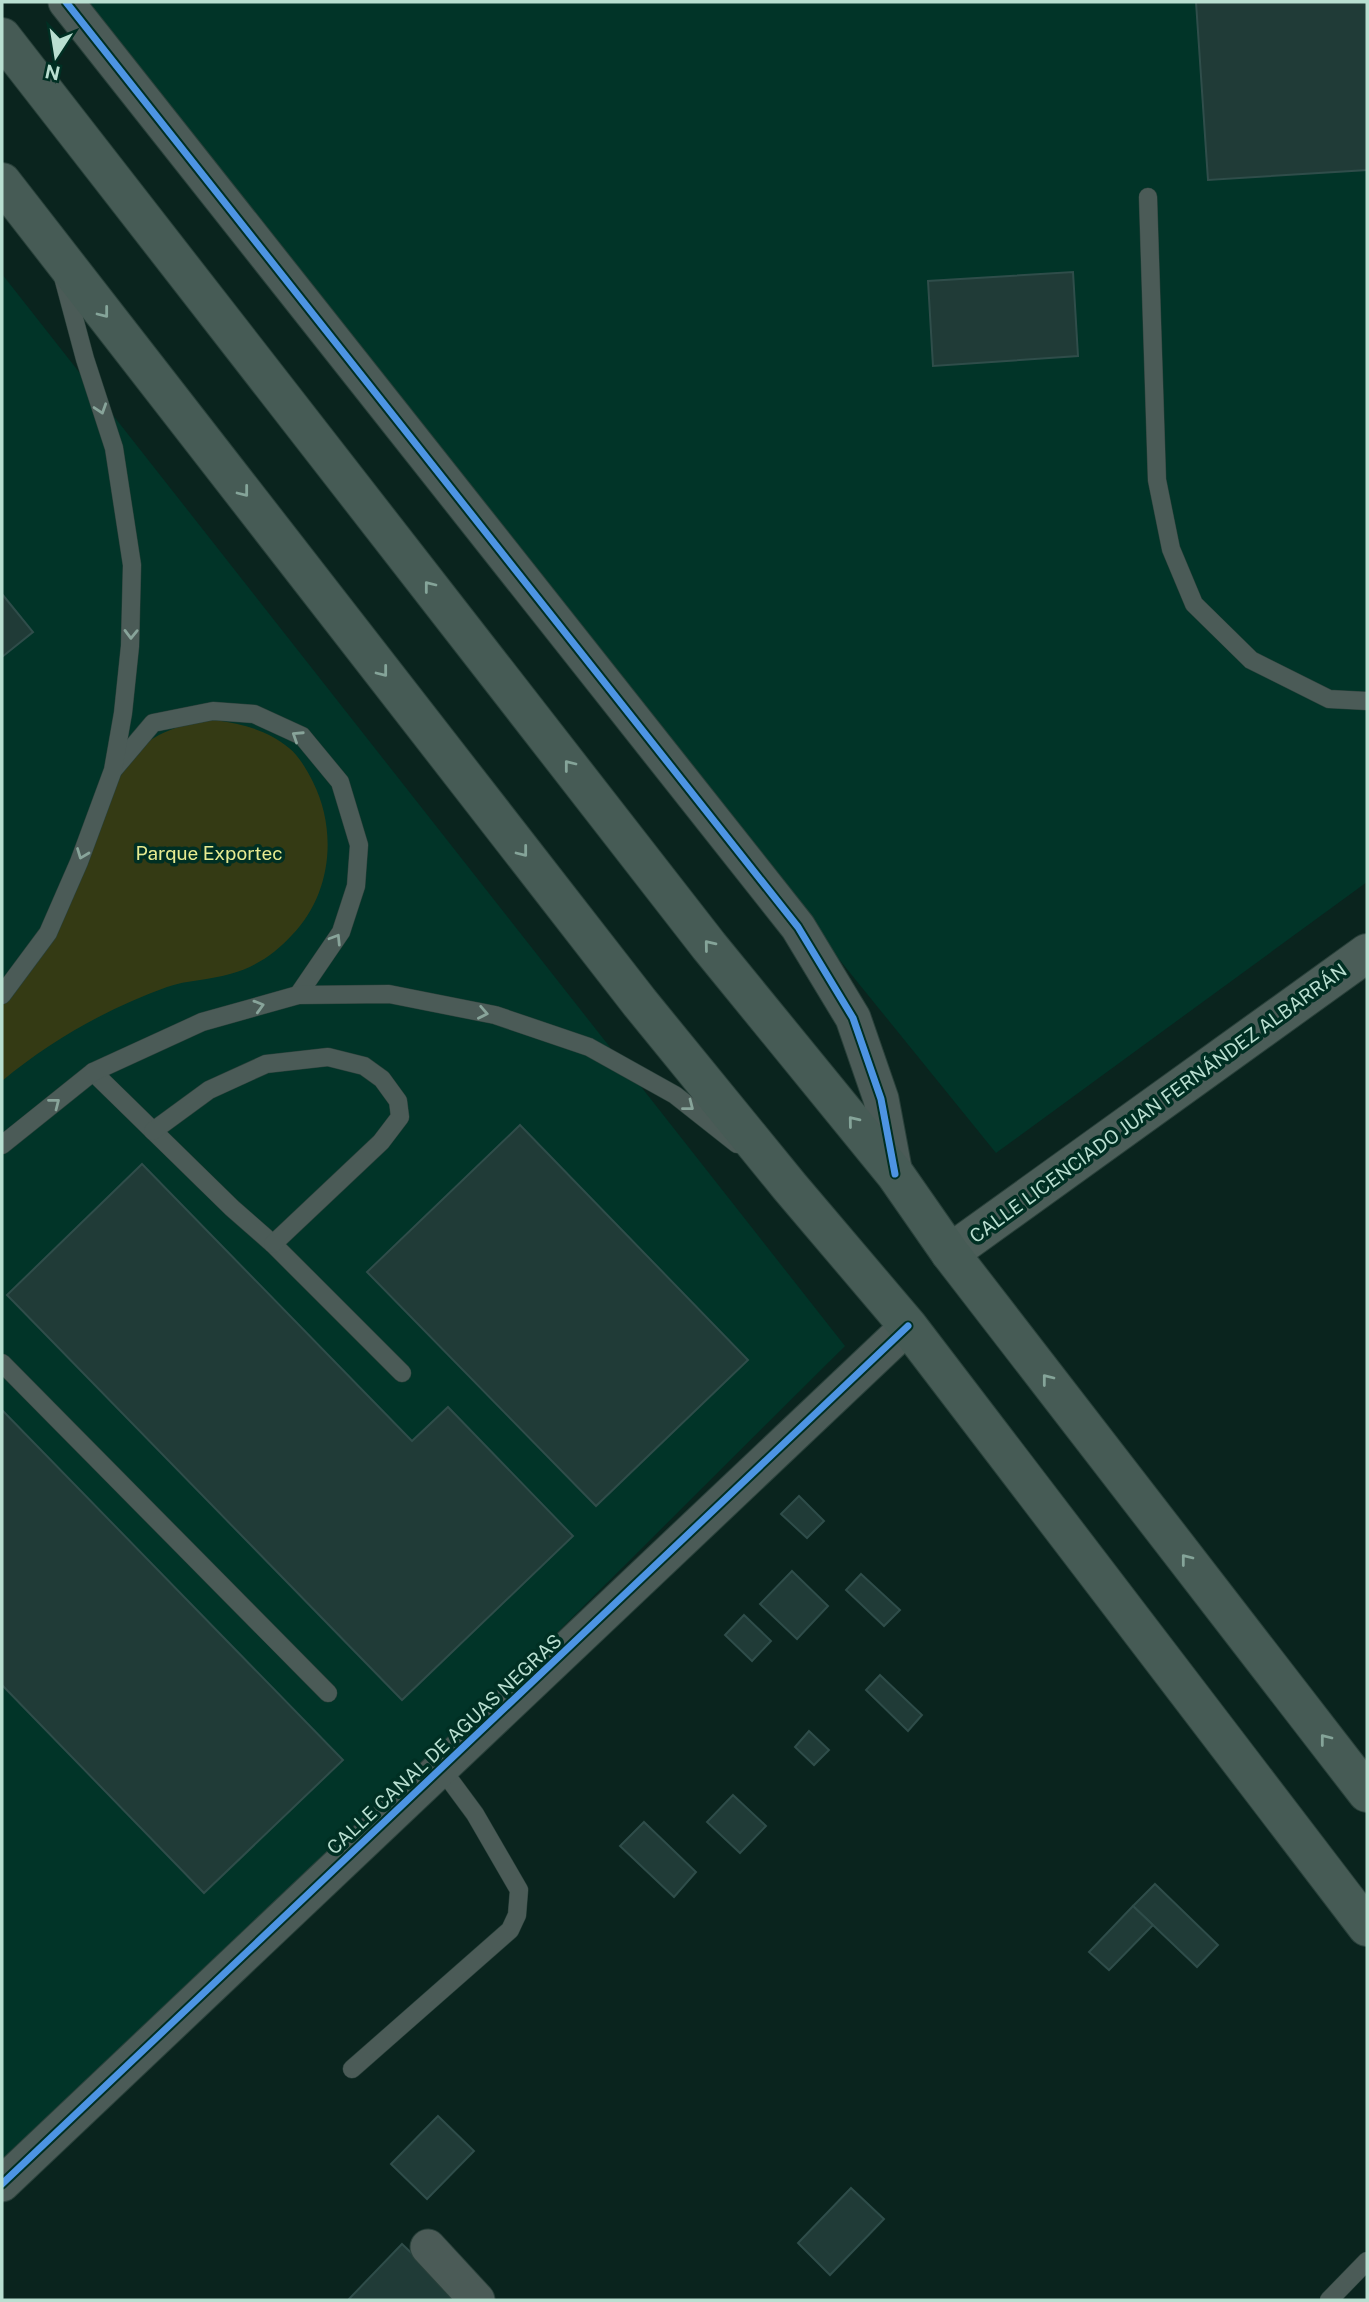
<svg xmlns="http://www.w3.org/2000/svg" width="1369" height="2302" font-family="'Public Sans',sans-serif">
	<rect width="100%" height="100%" fill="#0a241e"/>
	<g fill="#013428">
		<path d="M63,2H1367V882L996,1153Z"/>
		<path d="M2,274L845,1346L2,2185Z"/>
	</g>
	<path fill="#343a14" d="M215,720C243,724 267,730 289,748C299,756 307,770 313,782C338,832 331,895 292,935C276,953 254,968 230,974C210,980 187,980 167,987C108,1008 50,1041 2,1081V1002L15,988C37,941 59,895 81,848C95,820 114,772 137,751C159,730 186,723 215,720Z"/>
	<g fill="#203b37" stroke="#2f4d4a" stroke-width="2">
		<path d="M1196,2H1367V170L1208,180Z"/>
		<path d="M1073,272L1078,356L933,366L928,281Z"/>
		<path d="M2,594L33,632L2,657Z"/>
		<path d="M520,1125L748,1360L596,1506L367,1272Z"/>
		<path d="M142,1164L412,1441L448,1407L573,1536L402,1700L7,1295Z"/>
		<path d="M2,1410L343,1760L204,1893L2,1685Z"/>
		<path d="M799,1496L824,1521L807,1538L781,1514Z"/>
		<path d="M792,1571L828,1606L797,1639L760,1604Z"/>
		<path d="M861,1574L900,1610L884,1626L846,1590Z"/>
		<path d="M744,1615L771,1641L752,1661L725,1635Z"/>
		<path d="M880,1675L922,1715L908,1731L866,1690Z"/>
		<path d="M809,1731L829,1750L814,1765L795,1747Z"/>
		<path d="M733,1795L766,1826L740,1853L707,1822Z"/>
		<path d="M644,1822L696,1872L674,1897L620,1846Z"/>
		<path d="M1155,1884L1218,1945L1197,1967L1133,1906Z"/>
		<path d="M1133,1906L1153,1925L1109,1970L1089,1952Z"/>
		<path d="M438,2116L474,2151L427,2199L391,2164Z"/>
		<path d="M851,2188L884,2219L830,2275L798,2243Z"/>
		<path d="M402,2244L461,2300H348Z"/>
	</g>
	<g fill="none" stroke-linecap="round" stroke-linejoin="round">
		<defs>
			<g id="service">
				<path d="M1148,197L1157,480L1171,549L1194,604L1251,660L1329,699L1367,701"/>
				<path d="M114,769L153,723L213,711L254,714L302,736L340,782L359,845L356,886L341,932L298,995"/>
				<path d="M2,995L48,933L79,862L113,770L123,713L130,646L132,565L114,448L85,359L63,277"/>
				<path d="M93,1072L232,1208L273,1244L402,1373"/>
				<path d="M153,1131L209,1090L266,1064L328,1057L364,1066L382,1079L398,1101L400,1117L381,1142L273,1244"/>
				<path d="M2,1145L93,1072L202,1022L298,995L389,994L495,1015L589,1047L675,1095L737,1144"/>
				<path d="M2,1363L328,1693"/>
				<path d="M352,2069L510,1930L517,1915L519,1890L475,1814L441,1768"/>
				<path d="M1329,2300L1367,2261"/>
			</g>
			<g id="minor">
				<path d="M66,2L798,927L853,1018L881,1099L895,1174"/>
				<path d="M2,2184L908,1326"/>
				<path d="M428,2247L477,2300"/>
			</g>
			<path id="secondary" d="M950,1253L1367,953"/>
			<g id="primary">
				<path d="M2,37L709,946L895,1174L950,1253L1367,1793"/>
				<path d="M2,182L640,1003L790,1187L908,1326L1367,1927"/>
			</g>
		</defs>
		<use href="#service" stroke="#29403a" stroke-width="19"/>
		<use href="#minor" stroke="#29403a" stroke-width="37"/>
		<use href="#secondary" stroke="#29403a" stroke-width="40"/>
		<use href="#primary" stroke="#29403a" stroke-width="40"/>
		<use href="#service" stroke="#4b5b57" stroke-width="18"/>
		<use href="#minor" stroke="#4b5b57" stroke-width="35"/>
		<use href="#secondary" stroke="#4b5d58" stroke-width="38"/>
		<use href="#primary" stroke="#465b55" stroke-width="38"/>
		<defs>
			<g id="cycleway">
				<path d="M66,2L798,927L853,1018L881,1099L895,1174"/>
				<path d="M2,2184L908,1326"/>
			</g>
		</defs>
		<use href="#cycleway" stroke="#002f23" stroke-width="11"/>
		<use href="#cycleway" stroke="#4d94e3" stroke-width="7"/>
	</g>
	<defs><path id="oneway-chevron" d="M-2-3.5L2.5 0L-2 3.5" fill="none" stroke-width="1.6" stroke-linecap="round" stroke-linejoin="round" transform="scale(1.75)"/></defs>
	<g stroke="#85a499">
		<use href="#oneway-chevron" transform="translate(104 313) rotate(52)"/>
		<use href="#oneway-chevron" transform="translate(244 492) rotate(52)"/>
		<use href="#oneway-chevron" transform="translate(429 586) rotate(-128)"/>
		<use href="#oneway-chevron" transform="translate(383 672) rotate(52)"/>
		<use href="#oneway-chevron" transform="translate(569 765) rotate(-128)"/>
		<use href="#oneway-chevron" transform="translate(523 852) rotate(52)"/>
		<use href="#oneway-chevron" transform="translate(709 945) rotate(-129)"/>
		<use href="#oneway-chevron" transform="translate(853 1121) rotate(-129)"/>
		<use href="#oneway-chevron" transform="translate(1047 1379) rotate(-128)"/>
		<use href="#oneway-chevron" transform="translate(1186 1559) rotate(-128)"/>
		<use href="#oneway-chevron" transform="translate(1325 1739) rotate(-128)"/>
	</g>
	<g stroke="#88a49a">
		<use href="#oneway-chevron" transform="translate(101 409) rotate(72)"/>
		<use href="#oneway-chevron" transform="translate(131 634) rotate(91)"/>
		<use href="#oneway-chevron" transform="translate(297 736) rotate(-147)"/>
		<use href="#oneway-chevron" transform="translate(82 854) rotate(111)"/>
		<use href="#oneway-chevron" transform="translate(336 939) rotate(-58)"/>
		<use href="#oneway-chevron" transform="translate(259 1006) rotate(-16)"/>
		<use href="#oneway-chevron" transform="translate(483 1013) rotate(11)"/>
		<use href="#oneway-chevron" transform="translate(55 1103) rotate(-38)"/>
		<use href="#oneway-chevron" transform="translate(689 1106) rotate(38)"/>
	</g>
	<g text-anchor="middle" stroke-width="7" stroke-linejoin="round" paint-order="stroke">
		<g font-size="19" fill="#e7eb91" stroke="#002f23">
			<text x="209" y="860">Parque Exportec</text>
		</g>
		<g font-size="19" fill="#b9dfd1" stroke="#002f23">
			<text transform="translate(1158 1103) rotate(-36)" y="7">CALLE LICENCIADO JUAN FERNÁNDEZ ALBARRÁN</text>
			<text transform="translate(444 1744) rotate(-43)" y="7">CALLE CANAL DE AGUAS NEGRAS</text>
		</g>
	</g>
	<rect width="1369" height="2302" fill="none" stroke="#b9dfd1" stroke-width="7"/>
	<g transform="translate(56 56) rotate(192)" stroke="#002f23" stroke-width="5" paint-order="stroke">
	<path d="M0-5L12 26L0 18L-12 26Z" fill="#b9dfd1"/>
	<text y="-10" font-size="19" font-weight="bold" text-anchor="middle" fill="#b9dfd1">N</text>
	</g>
</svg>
